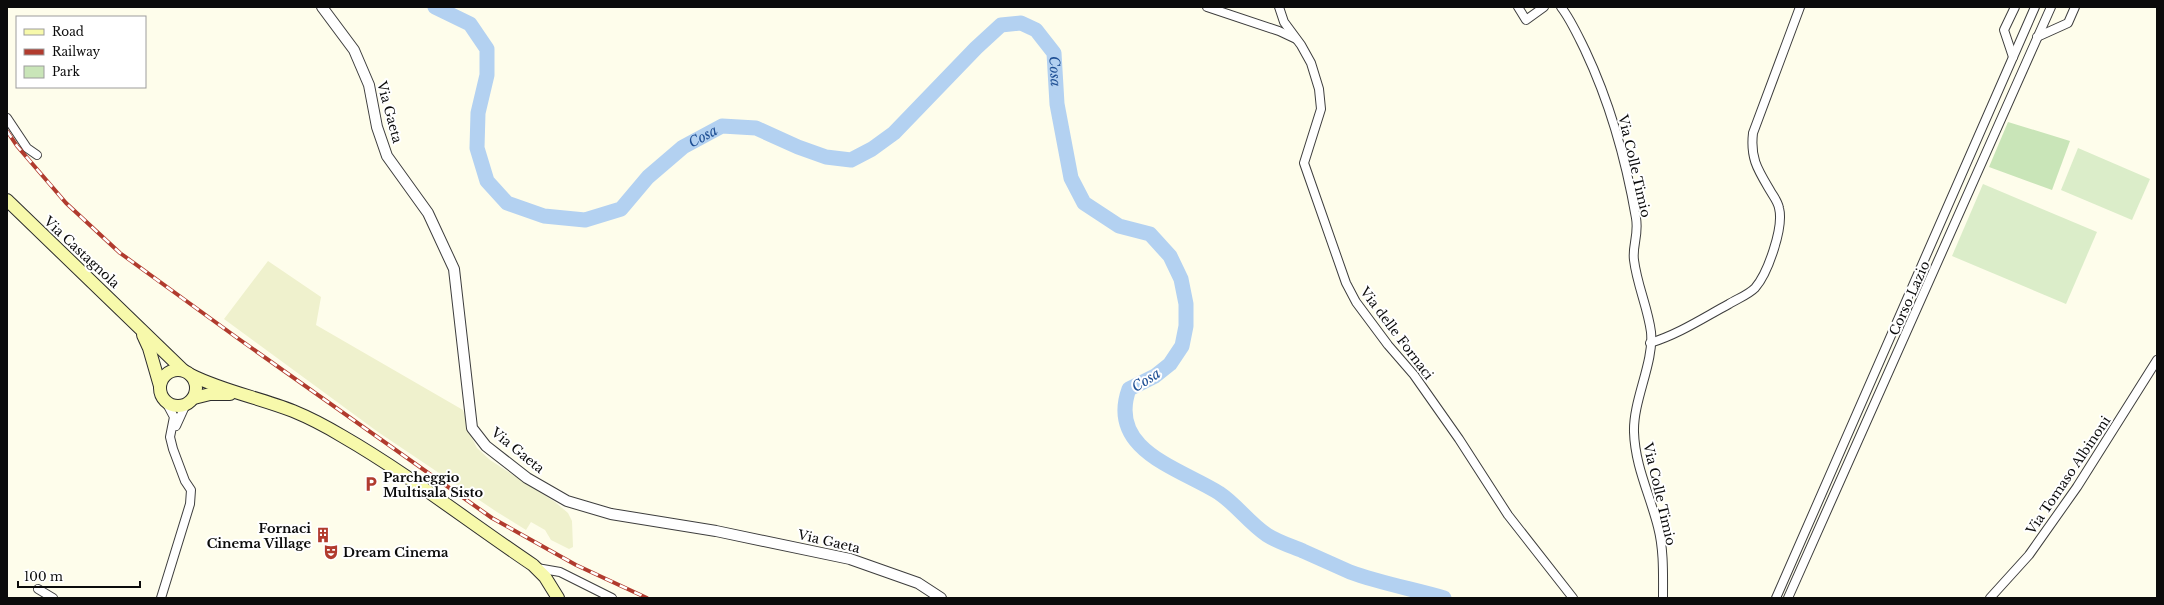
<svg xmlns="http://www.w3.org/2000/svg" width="2164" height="605" font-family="'Libre Baskerville',serif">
	<rect width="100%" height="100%" fill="#fefdeb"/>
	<path fill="#eff1cd" d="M268,261L321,297L316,325L463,410L471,436L477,448L490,460L555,502L568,513L572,521L573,547L569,549L551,540L545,530L531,522L526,530L497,512L378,432L224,319Z"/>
	<path fill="#c9e5b8" d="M2008,122L2070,141L2052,190L1989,167Z"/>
	<g fill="#dbedc9">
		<path d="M2078,148L2150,179L2132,220L2061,190Z"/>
		<path d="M1983,184L2097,232L2066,304L1952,256Z"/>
	</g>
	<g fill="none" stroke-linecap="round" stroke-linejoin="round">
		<path stroke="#b3d1f1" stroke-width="15" id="s1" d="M435,7L470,24L487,49V75L478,113L477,148L487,181L507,203L544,216L585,220L621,209L648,177L683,147L722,126L756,128L798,147L826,157L851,160L872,149L894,133L976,48L1001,25L1021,23L1036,30L1054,53L1057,104L1071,178L1084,203L1119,226L1150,234L1170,256L1181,279L1186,304V326L1182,346L1170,364L1155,376L1129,389C1107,450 1179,468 1219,493C1237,505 1249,523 1267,535C1278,542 1291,546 1303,551C1319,558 1334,565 1350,572C1380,583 1413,589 1444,598"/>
		<defs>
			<g id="minor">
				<path d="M1207,7L1279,31L1296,39"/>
				<path d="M1279,7L1284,22L1301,45L1311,63L1319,89L1321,109L1304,163L1346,283L1356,302L1388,345L1414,375L1459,439L1508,515L1573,598"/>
				<path d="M1518,7L1526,20L1544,7"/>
				<path d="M1561,7C1571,20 1578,36 1585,50C1610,103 1626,160 1636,218C1639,235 1632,246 1634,260C1637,285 1648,308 1651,332C1654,363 1633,400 1634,432C1635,466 1650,495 1658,527C1664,550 1663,575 1663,598"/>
				<path d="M2037,37L2068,23L2075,7"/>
				<path d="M2013,57L2004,30L2015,7"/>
				<path d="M7,118L27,148L37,155"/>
				<path d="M1650,343C1679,334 1703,318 1729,304C1737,299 1748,295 1755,288C1768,273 1784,227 1779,208C1778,202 1774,197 1771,192C1758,170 1750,159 1753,133L1800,7"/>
				<path d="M176,426L186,404"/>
				<path d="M537,568L560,572L612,598"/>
				<path d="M38,589L53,598"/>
				<path d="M161,598L190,504L191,490L185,481L173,449L170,437L174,417L166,402"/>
				<path d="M1776,598L2035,7"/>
				<path d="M1788,598L2051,7"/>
				<path d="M1990,598L2029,555L2077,487L2157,360"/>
			</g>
			<path id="tertiary" d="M322,7L354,50L369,85L377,127L387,156L428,213L454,269L472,428L486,446L527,478L567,501L611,514L716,531L850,559L918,583L941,598"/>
			<g id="secondary">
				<path d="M7,200L183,370"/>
				<path d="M143,335L149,348L160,386"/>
				<circle cx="178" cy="388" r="18"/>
				<path d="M191,375C223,391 260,398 293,411C310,418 327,427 342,436C408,474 469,522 533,565L545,577L558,598"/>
				<path d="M194,398L210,394H230"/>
			</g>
		</defs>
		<use href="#minor" stroke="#3e3e3e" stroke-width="10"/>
		<use href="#tertiary" stroke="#3e3e3e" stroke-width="12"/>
		<use href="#secondary" stroke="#2d2d2d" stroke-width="14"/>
		<use href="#minor" stroke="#fff" stroke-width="8"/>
		<use href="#tertiary" stroke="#fff" stroke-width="10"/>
		<use href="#secondary" stroke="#f7f9ab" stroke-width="12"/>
		<defs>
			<path id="rail" d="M7,131L17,146L66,203L120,253L236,337L492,518L576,565L647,598"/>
		</defs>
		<use href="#rail" stroke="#b13b2e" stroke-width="4"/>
		<use href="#rail" stroke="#fff" stroke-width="2.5" stroke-dasharray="8" stroke-linecap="butt"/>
	</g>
	<defs>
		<symbol id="parking-bare" viewBox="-9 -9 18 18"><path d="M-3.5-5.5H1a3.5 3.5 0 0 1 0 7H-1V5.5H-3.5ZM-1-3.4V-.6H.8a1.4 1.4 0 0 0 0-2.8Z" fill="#b13b2e" stroke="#fff" stroke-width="2.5" paint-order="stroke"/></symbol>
		<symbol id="building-bare" viewBox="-9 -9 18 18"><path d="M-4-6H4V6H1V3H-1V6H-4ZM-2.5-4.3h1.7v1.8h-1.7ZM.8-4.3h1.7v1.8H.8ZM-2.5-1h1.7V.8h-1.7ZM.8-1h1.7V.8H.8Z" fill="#b13b2e" stroke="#fff" stroke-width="2.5" paint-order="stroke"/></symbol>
		<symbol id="theatre-bare" viewBox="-9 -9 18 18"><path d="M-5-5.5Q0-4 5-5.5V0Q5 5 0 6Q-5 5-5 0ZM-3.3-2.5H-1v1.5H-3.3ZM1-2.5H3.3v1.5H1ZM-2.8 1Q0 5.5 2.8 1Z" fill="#b13b2e" stroke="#fff" stroke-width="2.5" paint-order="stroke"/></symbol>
	</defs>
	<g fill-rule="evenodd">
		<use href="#parking-bare" x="360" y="473" width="22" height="22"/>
		<use href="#building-bare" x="312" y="524" width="22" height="22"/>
		<use href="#theatre-bare" x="320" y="541" width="22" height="22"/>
	</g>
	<g text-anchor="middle" stroke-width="4" stroke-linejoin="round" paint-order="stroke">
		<g font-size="13" fill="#0b0b0b" stroke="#fff">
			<text transform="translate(390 112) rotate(75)" y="5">Via Gaeta</text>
			<text transform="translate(1635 166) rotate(77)" y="5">Via Colle Timio</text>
			<text transform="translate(82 252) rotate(43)" y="5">Via Castagnola</text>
			<text transform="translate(1909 298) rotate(-66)" y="5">Corso Lazio</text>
			<text transform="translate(1397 333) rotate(53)" y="5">Via delle Fornaci</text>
			<text transform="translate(518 450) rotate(39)" y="5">Via Gaeta</text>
			<text transform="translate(2068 475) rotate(-56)" y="5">Via Tomaso Albinoni</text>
			<text transform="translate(1660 494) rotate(77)" y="5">Via Colle Timio</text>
			<text transform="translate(829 541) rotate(13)" y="5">Via Gaeta</text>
		</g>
		<g font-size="13" font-weight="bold" fill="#0b0b0b" stroke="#fff" text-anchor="start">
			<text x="383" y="482">Parcheggio<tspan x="383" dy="15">Multisala Sisto</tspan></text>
			<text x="311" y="533" text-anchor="end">Fornaci<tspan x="311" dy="15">Cinema Village</tspan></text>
			<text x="343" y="557">Dream Cinema</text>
		</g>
		<g font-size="14" font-style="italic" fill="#1e4f94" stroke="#fff">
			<text dy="5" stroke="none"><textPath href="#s1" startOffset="906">Cosa</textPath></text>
			<text dy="5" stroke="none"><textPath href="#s1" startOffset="462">Cosa</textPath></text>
			<text transform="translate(1146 380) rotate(-33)" y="5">Cosa</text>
		</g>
	</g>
	<rect width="2164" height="605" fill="none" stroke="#0b0b0b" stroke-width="16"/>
	<rect x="16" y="16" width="130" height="72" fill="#ffffff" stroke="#9d9d9d"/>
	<rect x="24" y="29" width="20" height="6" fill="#f7f9ab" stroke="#9d9d9d"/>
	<text x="52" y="36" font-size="12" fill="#0b0b0b">Road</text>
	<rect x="24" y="49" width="20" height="6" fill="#b13b2e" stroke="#9d9d9d"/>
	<text x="52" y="56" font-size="12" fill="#0b0b0b">Railway</text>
	<rect x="24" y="66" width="20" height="12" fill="#c9e5b8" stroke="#9d9d9d"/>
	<text x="52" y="76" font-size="12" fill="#0b0b0b">Park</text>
	<path d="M18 581v6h122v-6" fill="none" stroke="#0b0b0b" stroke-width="2"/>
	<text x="24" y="581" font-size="12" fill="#0b0b0b" stroke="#ffffff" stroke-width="3" paint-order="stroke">100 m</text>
</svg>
